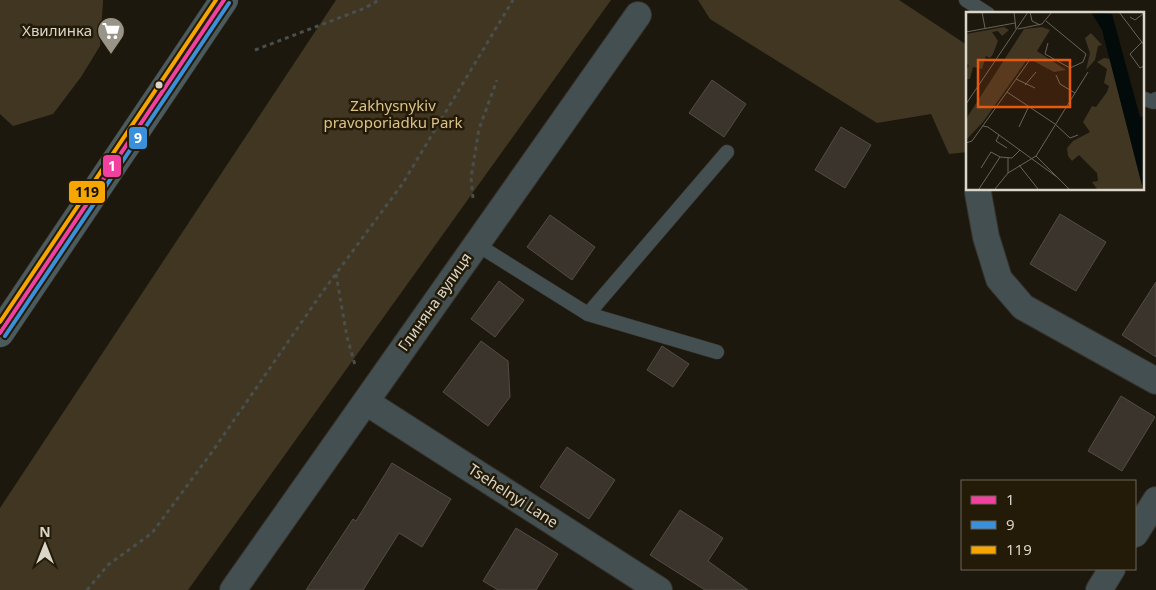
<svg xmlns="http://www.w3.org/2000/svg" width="1156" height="590" font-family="'Noto Sans',sans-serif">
	<rect width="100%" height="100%" fill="#1d180e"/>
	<g fill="#403622">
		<path d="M0,0H103V2L100,46L81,77L53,114L13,126L0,114Z"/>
		<path d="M336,0H611L188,590H0V508Z"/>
		<path d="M698,0H899L967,45V152L949,154L931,114L877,123L710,19Z"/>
	</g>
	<g fill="#3a342d" stroke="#534c46">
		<path d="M712,80L746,104L724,137L689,113Z"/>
		<path d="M841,127L871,145L845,188L815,170Z"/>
		<path d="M1060,214L1106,242L1076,291L1030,264Z"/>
		<path d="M550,215L595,247L572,280L527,247Z"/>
		<path d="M499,281L524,300L495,337L471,319Z"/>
		<path d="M1156,282V357L1122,335Z"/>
		<path d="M481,341L508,361L510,397L488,426L443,392Z"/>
		<path d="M662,346L689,364L673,387L647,370Z"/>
		<path d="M1121,396L1155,417L1122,471L1088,451Z"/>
		<path d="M567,447L615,480L589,519L540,487Z"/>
		<path d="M392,463L451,499L422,547L399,533L363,590H306L353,519L356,521Z"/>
		<path d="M680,510L723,538L708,561L748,590H705L650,555Z"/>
		<path d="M516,528L558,554L536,590H498L483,581Z"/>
	</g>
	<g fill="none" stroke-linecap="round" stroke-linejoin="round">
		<defs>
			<g id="service">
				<path d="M966,0L988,14"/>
				<path d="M1142,98L1153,102L1156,99"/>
				<path d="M476,244L588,314L717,352"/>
				<path d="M588,314L727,152"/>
			</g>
			<g id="minor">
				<path d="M978,193L986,237L999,279L1023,307L1156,381"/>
				<path d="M366,402L659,590"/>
				<path d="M1135,534L1156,500"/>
				<path d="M233,590L638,15"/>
				<path d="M1099,590L1112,569"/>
			</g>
			<path id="secondary" d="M0,333L224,0"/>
		</defs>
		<use href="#service" stroke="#36322a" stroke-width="15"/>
		<use href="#minor" stroke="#36322a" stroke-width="28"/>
		<use href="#secondary" stroke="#36322a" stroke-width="29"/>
		<g stroke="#484f4d" stroke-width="3" stroke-dasharray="4 4" stroke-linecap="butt">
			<path d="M255,50L365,8L379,0"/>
			<path d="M473,198L471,178L479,129L497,80"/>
			<path d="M336,274L347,337L355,365"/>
			<path d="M87,590L108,565L152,533L212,452L321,294L403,183L513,0"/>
		</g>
		<use href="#service" stroke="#434f50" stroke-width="14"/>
		<use href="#minor" stroke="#434f50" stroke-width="26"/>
		<use href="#secondary" stroke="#4b5a5c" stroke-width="28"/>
		<defs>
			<path id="bus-1" d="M0,333L224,0"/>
			<path id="bus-2" d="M5,336L229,3"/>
			<path id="bus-3" d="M0,322L216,0"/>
		</defs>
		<use href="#bus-1" stroke="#231b08" stroke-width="8"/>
		<use href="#bus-2" stroke="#231b08" stroke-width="8"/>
		<use href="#bus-3" stroke="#231b08" stroke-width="8"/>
		<use href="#bus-1" stroke="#f240a1" stroke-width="4"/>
		<use href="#bus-2" stroke="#3a90db" stroke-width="4"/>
		<use href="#bus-3" stroke="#f7a600" stroke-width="4"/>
	</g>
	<defs>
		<symbol id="supermarket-pin" viewBox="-11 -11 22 30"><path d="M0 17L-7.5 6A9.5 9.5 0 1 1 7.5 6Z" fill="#989488" stroke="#231b08"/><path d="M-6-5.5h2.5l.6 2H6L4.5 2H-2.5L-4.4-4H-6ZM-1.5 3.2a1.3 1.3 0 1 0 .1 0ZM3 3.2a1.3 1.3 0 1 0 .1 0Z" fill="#fff"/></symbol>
	</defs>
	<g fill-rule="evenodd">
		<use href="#supermarket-pin" x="95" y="15" width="32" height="43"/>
	</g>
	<circle fill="#dbd6ca" stroke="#231b08" stroke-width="2" cx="159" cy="85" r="4.5"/>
	<g text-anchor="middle" stroke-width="5" stroke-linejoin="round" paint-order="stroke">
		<g font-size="15" fill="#dbd6ca" stroke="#231b08" text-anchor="end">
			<text x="92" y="36">Хвилинка</text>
		</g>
		<g font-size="15" fill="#dcc288" stroke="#231b08">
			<text x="393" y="111">Zakhysnykiv<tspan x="393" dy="17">pravoporiadku Park</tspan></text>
		</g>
		<g font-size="15" fill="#dbd6ca" stroke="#231b08">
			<text transform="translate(435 302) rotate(-55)" y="5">Глиняна вулиця</text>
			<text transform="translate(513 496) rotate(33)" y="5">Tsehelnyi Lane</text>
		</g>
	</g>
	<g transform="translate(966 12)">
		<rect width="178" height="178" fill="#1d180e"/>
		<path d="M38,15L43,18L36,24L32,19L26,20L32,29L27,42L24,46L20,44L16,57L7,55L4,67H1L0,57L3,54L0,50V22ZM76,15L84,18L71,39L100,58L88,60L62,46L17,110L0,128V107L49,31L58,17ZM125,21L136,33L132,34L129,48L120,58L124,41L119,26ZM138,46L144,47L177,177H131L126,170L132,169L131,161L113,143L106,149L102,144L101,136L107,129L124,120L117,110L126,94L130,95L141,80L143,74L138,71L141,57L131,50Z" fill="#403622"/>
		<path d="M125,0L146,2L174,105L177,104V177L136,18Z" fill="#030a0a"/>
		<path fill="none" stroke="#696459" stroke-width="1" d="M16,0L19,16M48,0L50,17M64,0L66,9L74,13M153,0L178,33M164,5L169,8L178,1M80,9L120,42L117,50L104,56L79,42L82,31M52,17L76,12L86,0M0,20L49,11M176,30L164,42L174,56L178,54M90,63L94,72L109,81M50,67L69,76M59,73L70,60M41,80L89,112L104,126L112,123M0,92L62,0M17,114L22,115L91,165M53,115L63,94M33,123L30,129L41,136M0,131L6,129L63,49M70,144L103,177M34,145L46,146L54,138M53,153L72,177M42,161V146M13,177L34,145L25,140L15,156M29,177L42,161L70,144L122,60"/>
		<path fill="#e8590c" fill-opacity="0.15" stroke="#e8590c" stroke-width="2.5" d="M12,48H104V95H12Z"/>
		<rect width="178" height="178" fill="none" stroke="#dbd6ca" stroke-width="2.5"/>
	</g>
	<g stroke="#231b08" stroke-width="2">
		<rect x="128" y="126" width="20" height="24" rx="5" fill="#3a90db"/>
		<rect x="102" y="154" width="20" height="24" rx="5" fill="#f240a1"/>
		<rect x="68" y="180" width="38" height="24" rx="5" fill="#f7a600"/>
	</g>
	<g font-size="14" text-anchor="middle" font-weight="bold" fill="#fff">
		<text x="138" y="143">9</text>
		<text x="112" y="171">1</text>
	</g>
	<g font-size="14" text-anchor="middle" font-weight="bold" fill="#111">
		<text x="87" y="197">119</text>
	</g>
	<rect x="961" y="480" width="175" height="90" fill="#231b08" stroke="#6d6656"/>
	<rect x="971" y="496" width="25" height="8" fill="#f240a1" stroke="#6d6656"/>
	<text x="1006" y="505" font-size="15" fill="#dbd6ca">1</text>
	<rect x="971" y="521" width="25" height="8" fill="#3a90db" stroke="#6d6656"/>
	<text x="1006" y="530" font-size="15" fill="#dbd6ca">9</text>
	<rect x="971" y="546" width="25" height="8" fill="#f7a600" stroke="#6d6656"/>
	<text x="1006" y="555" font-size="15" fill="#dbd6ca">119</text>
	<g transform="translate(45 545)" stroke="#231b08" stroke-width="4" paint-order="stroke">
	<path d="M0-4L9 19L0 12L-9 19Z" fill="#dbd6ca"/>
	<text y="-8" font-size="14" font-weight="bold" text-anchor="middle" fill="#dbd6ca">N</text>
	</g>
</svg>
